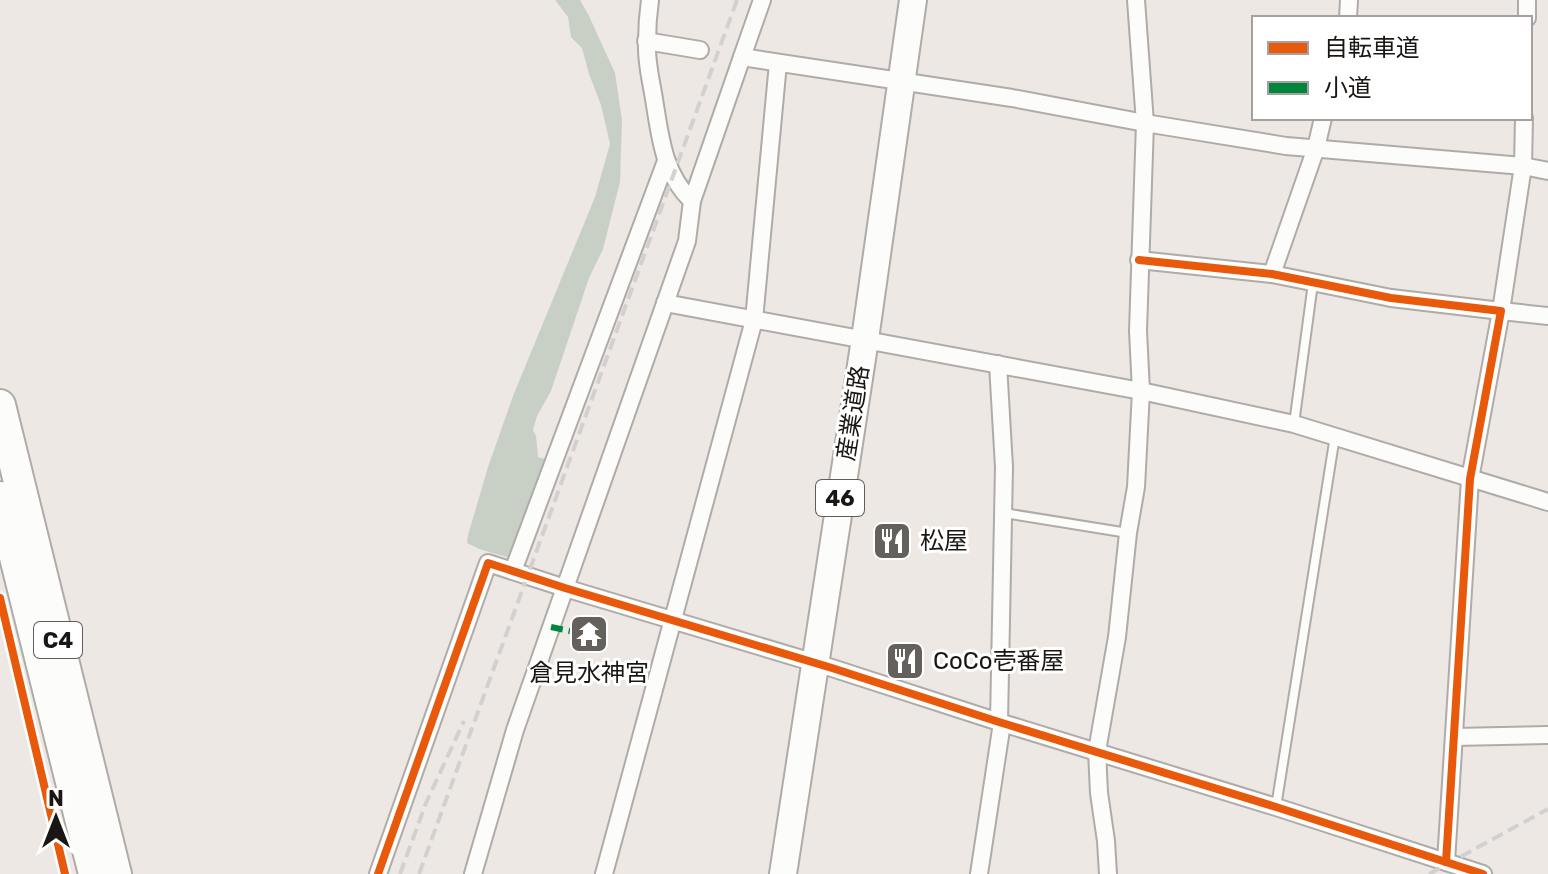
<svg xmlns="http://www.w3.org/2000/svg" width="1548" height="874" font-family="Rubik,'Noto Sans JP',sans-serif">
	<rect width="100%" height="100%" fill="#ede8e3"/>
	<path fill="#c8d0c5" d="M555,0H580L589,16L615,73L622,120L620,182L603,249L589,278L551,391L537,416L533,430L536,436L538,457L549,460L510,558L479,549L467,543L468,535L488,467L513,396L595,197L610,144L601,105L589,74L582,48L571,37L568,17Z"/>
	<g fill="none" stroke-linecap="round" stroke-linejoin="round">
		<defs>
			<g id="service">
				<path d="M1294,424L1313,283"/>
				<path d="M1004,513L1128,533"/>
				<path d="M1276,807L1335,436"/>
			</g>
			<g id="minor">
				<path d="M650,0C648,14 647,29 647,43C646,62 651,80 654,99C660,135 663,174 692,201"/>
				<path d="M762,0L742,57L1012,98L1145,123L1286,146L1523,166L1548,171"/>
				<path d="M1348,18L1349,0"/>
				<path d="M1527,18V0"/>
				<path d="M646,41L700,50"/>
				<path d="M1524,118L1523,166L1501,311L1548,316"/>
				<path d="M1139,260L1272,274L1391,298L1501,311L1470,479L1446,862"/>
				<path d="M1272,274L1316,148L1323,118"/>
				<path d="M665,303L1141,391L1294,424L1548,502"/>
				<path d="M998,364L1004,467L999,722"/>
				<path d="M513,571L666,161"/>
				<path d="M1454,737L1548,735"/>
				<path d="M378,874L488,563L565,588L832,668L999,722L1276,807L1483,874"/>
				<path d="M473,874L515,730L687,241L692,201L742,57"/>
				<path d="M604,874L754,320L778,63"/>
				<path d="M979,874L1002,723"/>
				<path d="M1108,874L1106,841L1099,793L1097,751L1117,637L1128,533L1136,487L1141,391L1138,331L1145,123L1136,0"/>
			</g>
			<path id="primary" d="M783,874L865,339L913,0"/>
			<g id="motorway">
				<path d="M0,405L116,874"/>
				<path d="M0,497L94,874"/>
			</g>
		</defs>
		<use href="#service" stroke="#afaba8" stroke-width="12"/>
		<use href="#minor" stroke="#afaba8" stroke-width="20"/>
		<use href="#primary" stroke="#afaba8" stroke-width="30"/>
		<use href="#motorway" stroke="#afaba8" stroke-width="34"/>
		<use href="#service" stroke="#fcfcfb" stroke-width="8"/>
		<use href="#minor" stroke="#fcfcfb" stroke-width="16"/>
		<use href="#primary" stroke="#fcfcfb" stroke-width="26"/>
		<use href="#motorway" stroke="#fcfcfb" stroke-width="30"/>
		<g stroke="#d2d1cf" stroke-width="4" stroke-dasharray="12 6" stroke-linecap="butt">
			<path d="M400,874L426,803L464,721"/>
			<path d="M419,874L737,0"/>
			<path d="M1429,874L1548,809"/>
		</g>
		<path stroke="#00873e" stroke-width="6" stroke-dasharray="12 6" stroke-linecap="butt" d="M551,627L570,631"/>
		<defs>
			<g id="cycleway">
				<path d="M1139,260L1272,274L1391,298L1501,311L1470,479L1446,862"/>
				<path d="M0,598L65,874"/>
				<path d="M378,874L488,563L565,588L832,668L999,722L1276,807L1483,874"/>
			</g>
		</defs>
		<use href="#cycleway" stroke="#fff" stroke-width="13"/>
		<use href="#cycleway" stroke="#e8590c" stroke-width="8"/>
	</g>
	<defs>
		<symbol id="restaurant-square" viewBox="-11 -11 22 22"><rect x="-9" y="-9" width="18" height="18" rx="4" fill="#64605c" stroke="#fff"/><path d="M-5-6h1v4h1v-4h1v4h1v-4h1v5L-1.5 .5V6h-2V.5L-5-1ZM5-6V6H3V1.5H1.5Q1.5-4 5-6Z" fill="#fff"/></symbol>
		<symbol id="temple-square" viewBox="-11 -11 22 22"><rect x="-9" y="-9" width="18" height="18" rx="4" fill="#64605c" stroke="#fff"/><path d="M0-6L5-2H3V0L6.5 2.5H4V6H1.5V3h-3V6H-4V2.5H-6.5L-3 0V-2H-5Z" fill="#fff"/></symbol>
	</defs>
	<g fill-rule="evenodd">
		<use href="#restaurant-square" x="870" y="519" width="44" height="44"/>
		<use href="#temple-square" x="567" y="612" width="44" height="44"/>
		<use href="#restaurant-square" x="883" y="639" width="44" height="44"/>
	</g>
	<g text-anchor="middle" stroke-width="6" stroke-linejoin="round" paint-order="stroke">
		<g fill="#fff" stroke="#5f5c5a" stroke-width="2">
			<rect x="816" y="480" width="48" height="36" rx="6"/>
			<rect x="34" y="622" width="48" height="36" rx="6"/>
		</g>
		<g font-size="22" font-weight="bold" fill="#1a1613">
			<text x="840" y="506">46</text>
			<text x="58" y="648">C4</text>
		</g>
		<g font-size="24" fill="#1a1613" stroke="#fff">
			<text transform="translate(853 413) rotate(-81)" y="8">産業道路</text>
		</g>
		<g font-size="24" fill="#1a1613" stroke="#fff" text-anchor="start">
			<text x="920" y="549">松屋</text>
			<text x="933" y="669">CoCo壱番屋</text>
			<text x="589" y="681" text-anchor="middle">倉見水神宮</text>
		</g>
	</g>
	<rect x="1252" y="16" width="280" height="104" fill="#ffffff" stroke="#a3a2a1" stroke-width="2"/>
	<rect x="1268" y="42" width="40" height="12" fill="#e8590c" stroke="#a3a2a1" stroke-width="2"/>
	<text x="1324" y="56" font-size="24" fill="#1a1613">自転車道</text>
	<rect x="1268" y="82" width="40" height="12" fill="#00873e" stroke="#a3a2a1" stroke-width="2"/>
	<text x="1324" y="96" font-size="24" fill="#1a1613">小道</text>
	<g transform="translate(56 818)" stroke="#ffffff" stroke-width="6" paint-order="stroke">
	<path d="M0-6L14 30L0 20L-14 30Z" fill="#1a1613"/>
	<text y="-12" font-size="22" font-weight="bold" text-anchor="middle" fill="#1a1613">N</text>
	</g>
</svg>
